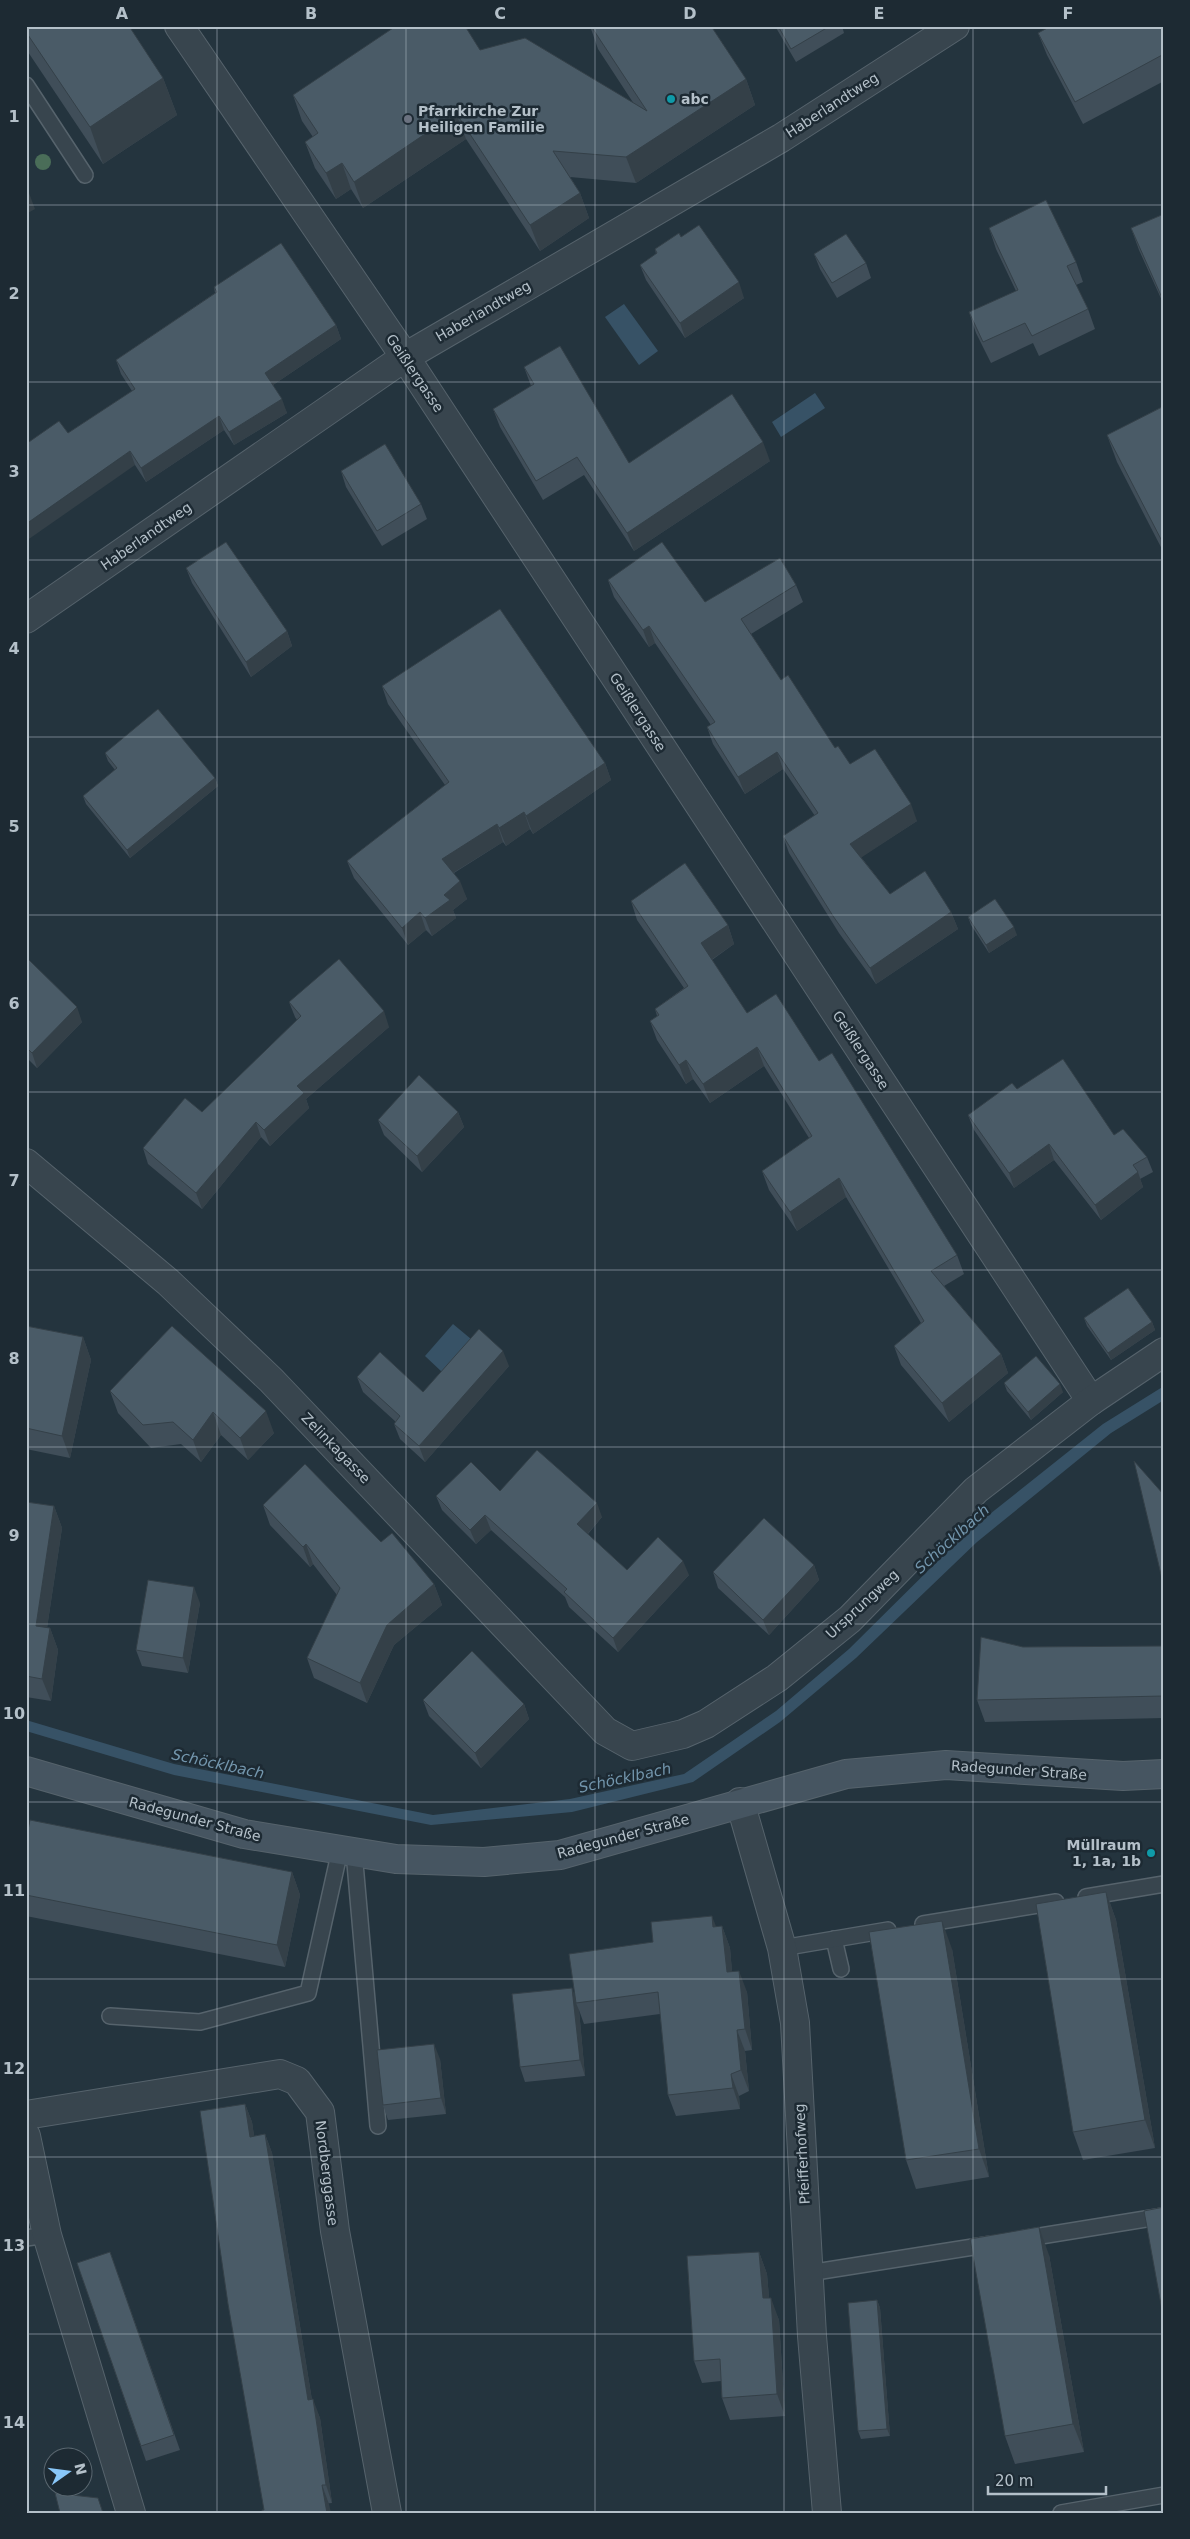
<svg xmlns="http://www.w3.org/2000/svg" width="1190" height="2539" font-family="'DejaVu Sans',sans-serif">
	<rect width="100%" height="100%" fill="#24343e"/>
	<g fill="#375266">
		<path d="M624,304L658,351L639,365L605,317Z"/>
		<path d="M815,393L825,408L781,437L772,422Z"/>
		<path d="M453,1324L471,1339L442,1372L425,1356Z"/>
		<path d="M1164,1386V1400L1111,1433L977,1542L856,1658L780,1722L693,1782L572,1812L431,1825L174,1775L26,1731V1720L174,1764L433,1815L570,1799L684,1774L776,1711L849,1649L966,1533L1103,1424Z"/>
	</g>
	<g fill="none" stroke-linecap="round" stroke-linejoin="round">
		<defs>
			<g id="service">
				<path d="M26,85L85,175"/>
				<path d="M354,1852L378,2126"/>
				<path d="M1086,1897L1164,1884"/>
				<path d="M923,1924L1056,1902"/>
				<path d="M834,1939L841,1969"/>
				<path d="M782,1948L888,1930"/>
				<path d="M110,2016L200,2022L308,1993L340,1850"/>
				<path d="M26,2238L47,2235"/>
				<path d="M1022,2239L1164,2216"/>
				<path d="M809,2273L992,2244"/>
				<path d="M1061,2513L1164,2495"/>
			</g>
			<g id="minor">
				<path d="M179,26L405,357L1091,1401"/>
				<path d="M26,619L405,357L781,138L955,26"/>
				<path d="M26,1163L168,1282L271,1380L605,1731L632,1746L683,1734L706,1724L777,1678L850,1619L976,1490L1091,1401L1164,1352"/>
				<path d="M740,1802L782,1948L795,2023L812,2336L827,2513"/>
				<path d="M26,2115L280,2074L297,2081L320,2112L335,2231L387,2513"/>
				<path d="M26,2136L47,2235L131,2513"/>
			</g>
			<path id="secondary" d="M26,1771L244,1834L396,1859L484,1862L560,1855L846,1774L946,1765L1123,1776L1164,1774"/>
		</defs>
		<use href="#service" stroke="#56636c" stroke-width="18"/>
		<use href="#minor" stroke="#56636c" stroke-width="30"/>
		<use href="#secondary" stroke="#56636c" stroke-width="30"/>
		<use href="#service" stroke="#38454e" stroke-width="15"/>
		<use href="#minor" stroke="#38454e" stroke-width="28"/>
		<use href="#secondary" stroke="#465561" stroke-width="28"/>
	</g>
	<circle fill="#4a6d58" cx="43" cy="162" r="8"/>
	<g fill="#404e59">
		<path d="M26,26L163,78L177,115L103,164L26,49Z"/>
		<path d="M590,26H711L746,79L755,105L636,183L570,177L580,193L589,218L540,251L466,139L363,208L351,189L336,199L315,168L305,142L313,137L302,121L293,95L480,50L634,104L598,49Z"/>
		<path d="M775,26H842L844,33L796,62Z"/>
		<path d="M1164,26V81L1083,124L1047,55L1038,33Z"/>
		<path d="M1164,214V305L1139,250L1131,228Z"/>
		<path d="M989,228L1076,262L1083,282L1076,285L1088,309L1095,329L1039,356L1033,343L991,363L976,333L969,312L1016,291L996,249Z"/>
		<path d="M681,237L744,298L685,338L646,280L640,265L656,254L655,249Z"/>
		<path d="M814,254L866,263L871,278L837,298L820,269Z"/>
		<path d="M214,287L336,325L341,339L273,385L287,413L234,445L224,430L146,482L135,465L68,433L132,391L121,374L116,360L215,293Z"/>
		<path d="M524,367L629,463L770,461L634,551L584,475L543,500L500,427L493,409L531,386Z"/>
		<path d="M1164,406V553L1117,462L1107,435Z"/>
		<path d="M341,471L421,504L427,519L382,546L346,487Z"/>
		<path d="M186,568L287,631L292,646L251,677L192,583Z"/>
		<path d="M608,580L705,602L796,585L803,602L751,634L781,680L835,748L850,764L917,821L861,857L890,894L951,912L958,929L876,984L839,933L789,853L783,836L815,816L783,769L745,794L713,744L707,727L711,725L655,643L649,647L614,597Z"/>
		<path d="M382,686L605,763L611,780L533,834L530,829L506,846L503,842L454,873L467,899L453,910L456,918L432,936L426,930L408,945L354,878L347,861L445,785L388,704Z"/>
		<path d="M105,753L215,778L218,786L130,858L86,804L83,796L115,770L108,761Z"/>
		<path d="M631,901L728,925L734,944L712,960L747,1013L819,1061L957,1255L964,1274L944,1286L1001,1354L1008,1373L949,1422L901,1365L894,1346L921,1323L846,1197L797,1231L769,1190L762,1171L809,1138L764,1066L710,1103L693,1079L686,1084L657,1040L650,1021L657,1016L655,1009L684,988L637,920Z"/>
		<path d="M968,917L1017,935L989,953L971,925Z"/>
		<path d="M26,960L82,1022L37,1068L26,1057Z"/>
		<path d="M289,1002L389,1027L306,1099L309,1108L270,1146L261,1137L202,1209L148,1164L143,1148L202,1112L297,1020L295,1017Z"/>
		<path d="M1017,1089L1114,1135L1147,1157L1153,1172L1140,1179L1143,1187L1101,1220L1054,1160L1014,1188L974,1130L968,1115Z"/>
		<path d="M458,1112L464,1127L422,1172L384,1135L378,1120Z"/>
		<path d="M1084,1318L1152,1322L1155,1330L1111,1360L1087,1326Z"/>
		<path d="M26,1326L83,1337L91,1360L70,1458L26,1449Z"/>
		<path d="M172,1326L274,1433L248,1460L221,1435L201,1462L181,1444L151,1448L118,1413L110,1391Z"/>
		<path d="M509,1366L425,1462L400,1439L394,1424L396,1422L363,1392L357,1377L423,1392Z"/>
		<path d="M1004,1383L1063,1392L1031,1420L1007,1391Z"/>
		<path d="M500,1491L602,1517L588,1534L627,1570L689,1575L618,1652L569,1607L565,1597L491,1530L476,1544L442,1510L436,1496Z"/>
		<path d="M26,1502L54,1506L62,1528L47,1628H50L58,1650L51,1701L26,1697Z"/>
		<path d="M263,1505L381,1542L434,1584L442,1605L394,1645L367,1703L314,1678L307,1658L337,1595L313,1564L310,1567L270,1525Z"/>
		<path d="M814,1565L819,1580L769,1635L718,1588L713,1572Z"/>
		<path d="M200,1603L188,1673L142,1666L136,1650Z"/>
		<path d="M1164,1646V1718L985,1722L977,1700L1023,1647Z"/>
		<path d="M423,1700L524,1704L529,1719L481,1768L429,1716Z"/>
		<path d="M26,1840L292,1872L300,1895L285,1967L26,1916Z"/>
		<path d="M1106,1892L1116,1920L1155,2148L1083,2160L1073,2132Z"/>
		<path d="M722,1926L730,1948L732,1972L747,1992L752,2050L745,2051L749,2091L739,2096L740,2109L676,2116L668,2095L660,2014L584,2024L579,2010L585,2076L525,2082L520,2067L575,1995L653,1942L716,1927Z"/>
		<path d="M952,1949L989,2177L916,2189L906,2160Z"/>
		<path d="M440,2059L446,2114L388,2120L383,2105Z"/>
		<path d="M245,2104L252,2122L254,2136L265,2134L272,2153L312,2400L320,2418L332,2503L264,2510Z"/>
		<path d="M110,2252L180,2450L146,2461L77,2263Z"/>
		<path d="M759,2252L767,2274L769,2298L779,2320L785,2416L730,2420L722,2398L721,2381L702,2383L694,2361Z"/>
		<path d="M1049,2255L1084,2452L1015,2464L1005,2436Z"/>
		<path d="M877,2300L880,2308L890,2436L861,2439L858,2431Z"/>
	</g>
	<g fill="#344048">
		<path d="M163,78L177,115L103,164L90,127Z"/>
		<path d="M746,79L755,105L636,183L626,157Z"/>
		<path d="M456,113L466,139L363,208L354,182Z"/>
		<path d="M342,163L351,189L336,199L326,173Z"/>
		<path d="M26,185L35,209L26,214Z"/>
		<path d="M580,193L589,218L540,251L530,225Z"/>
		<path d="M739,282L744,298L685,338L680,323Z"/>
		<path d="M336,325L341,339L270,387L265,373Z"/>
		<path d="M282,399L287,413L234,445L229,432Z"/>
		<path d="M219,416L224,430L146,482L141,468Z"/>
		<path d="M763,442L770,461L634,551L627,533Z"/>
		<path d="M130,451L135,465L26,541V524Z"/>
		<path d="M649,626L655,643L649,647L643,630Z"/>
		<path d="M287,631L292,646L251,677L246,662Z"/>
		<path d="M777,752L783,769L745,794L738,777Z"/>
		<path d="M605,763L611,780L533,834L526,816Z"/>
		<path d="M215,778L218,786L130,858L127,850Z"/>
		<path d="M911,804L917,821L856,861L850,844Z"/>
		<path d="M524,812L530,829L506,846L499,828Z"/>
		<path d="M497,824L503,842L448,876L442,859Z"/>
		<path d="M460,881L467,899L453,910L456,918L432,936L425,918L444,895Z"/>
		<path d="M420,912L426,930L408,945L402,928Z"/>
		<path d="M951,912L958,929L876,984L870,968Z"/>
		<path d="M728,925L734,944L708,962L701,943Z"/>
		<path d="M1014,927L1017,935L989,953L986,945Z"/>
		<path d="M77,1007L82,1022L37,1068L32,1053Z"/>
		<path d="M384,1011L389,1027L306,1099L309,1108L270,1146L264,1130L297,1086Z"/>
		<path d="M757,1047L764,1066L710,1103L703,1084Z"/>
		<path d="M686,1060L693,1079L686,1084L679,1065Z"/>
		<path d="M458,1112L464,1127L422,1172L417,1156Z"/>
		<path d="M256,1122L261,1137L202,1209L196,1193Z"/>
		<path d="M1049,1144L1054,1160L1014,1188L1009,1173Z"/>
		<path d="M1138,1172L1143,1187L1101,1220L1095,1205Z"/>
		<path d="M839,1178L846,1197L797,1231L790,1212Z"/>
		<path d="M1152,1322L1155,1330L1111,1360L1108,1353Z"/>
		<path d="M83,1337L91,1360L70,1458L62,1436Z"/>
		<path d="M503,1351L509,1366L425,1462L419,1446Z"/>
		<path d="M1001,1354L1008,1373L949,1422L942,1403Z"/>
		<path d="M1060,1384L1063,1392L1031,1420L1028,1412Z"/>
		<path d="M266,1411L274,1433L248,1460L240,1438Z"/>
		<path d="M213,1412L221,1435L201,1462L193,1440Z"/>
		<path d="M597,1503L602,1517L583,1539L577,1524Z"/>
		<path d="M54,1506L62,1528L44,1648L36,1626Z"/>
		<path d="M485,1515L491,1530L476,1544L470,1530Z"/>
		<path d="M306,1544L313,1564L310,1567L303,1547Z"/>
		<path d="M683,1561L689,1575L618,1652L613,1638Z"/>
		<path d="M814,1565L819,1580L769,1635L763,1620Z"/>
		<path d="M434,1584L442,1605L394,1645L367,1703L360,1683L387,1625Z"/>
		<path d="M194,1587L200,1603L188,1673L183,1658Z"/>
		<path d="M50,1628L58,1650L51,1701L42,1679Z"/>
		<path d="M524,1704L529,1719L481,1768L475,1753Z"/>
		<path d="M292,1872L300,1895L285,1967L277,1945Z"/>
		<path d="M1106,1892L1116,1920L1155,2148L1145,2120Z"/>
		<path d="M712,1916L720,1937L713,1927Z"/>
		<path d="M942,1921L952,1949L989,2177L979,2149Z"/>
		<path d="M722,1926L730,1948L734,1993L727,1972Z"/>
		<path d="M739,1971L747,1992L752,2050L745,2029Z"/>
		<path d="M572,1988L578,2003H576L579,2010L585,2076L580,2060Z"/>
		<path d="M737,2030L745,2051L749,2091L741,2070Z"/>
		<path d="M434,2044L440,2059L446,2114L441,2098Z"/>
		<path d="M731,2074L739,2096L740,2109L733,2088Z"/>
		<path d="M245,2104L252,2122L257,2155L250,2137Z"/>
		<path d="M265,2134L272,2153L315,2419L308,2400Z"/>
		<path d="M1039,2227L1049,2255L1084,2452L1073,2424Z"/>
		<path d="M759,2252L767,2274L771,2320L763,2298Z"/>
		<path d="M771,2298L779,2320L785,2416L777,2394Z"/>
		<path d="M877,2300L880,2308L890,2436L887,2429Z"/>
		<path d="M313,2399L320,2418L332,2503L326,2485Z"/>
		<path d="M322,2485L329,2504L331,2513H327Z"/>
	</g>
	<g fill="#4a5b67" stroke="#344048">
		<path d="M26,26H129L163,78L90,127L26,32Z"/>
		<path d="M396,26H465L480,50L525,38L647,111L591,26H711L746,79L626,157L553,151L580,193L530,225L456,113L354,182L342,163L326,173L305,142L318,133L293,95Z"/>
		<path d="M778,26H830L791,49Z"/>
		<path d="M1051,26H1164V54L1075,102L1038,33Z"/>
		<path d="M1046,200L1076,262L1067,266L1088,309L1032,336L1025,323L983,342L969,312L1018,290L989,228Z"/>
		<path d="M1164,214V300H1163L1131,228Z"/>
		<path d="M699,225L739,282L680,323L640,265L657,253L655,249L679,233L681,237Z"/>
		<path d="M846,234L866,263L832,283L814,254Z"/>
		<path d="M281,243L336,325L265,373L282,399L229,432L219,416L141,468L130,451L26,524V444L59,421L68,433L135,389L116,360L217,292L214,287Z"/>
		<path d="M560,346L629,463L732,394L763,442L627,533L577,457L536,481L493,409L534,384L524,367Z"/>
		<path d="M1164,406V545L1107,435Z"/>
		<path d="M385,444L421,504L377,531L341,471Z"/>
		<path d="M226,542L287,631L246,662L186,568Z"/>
		<path d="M662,542L705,602L780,558L796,585L741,619L781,680L788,675L835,748L838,746L850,764L875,749L911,804L850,844L890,894L925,871L951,912L870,968L833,916L783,836L818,813L777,752L738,777L707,727L715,722L649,626L643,630L608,580Z"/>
		<path d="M500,609L605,763L526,816L524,812L499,828L497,824L442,859L460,881L444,895L450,900L425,918L420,912L402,928L347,861L449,782L382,686Z"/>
		<path d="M158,709L215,778L127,850L83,796L117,768L105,753Z"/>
		<path d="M685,863L728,925L701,943L747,1013L776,994L819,1061L832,1053L957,1255L931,1271L1001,1354L942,1403L894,1346L924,1321L839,1178L790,1212L762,1171L812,1136L757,1047L703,1084L686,1060L679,1065L650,1021L659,1015L655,1009L688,986L631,901Z"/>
		<path d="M995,899L1014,927L986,945L968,917Z"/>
		<path d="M28,959L77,1007L32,1053L26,1047V960Z"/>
		<path d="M339,959L384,1011L297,1086L304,1093L264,1130L256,1122L196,1193L143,1148L185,1098L202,1112L301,1016L289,1002Z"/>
		<path d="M1063,1059L1114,1135L1123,1129L1147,1157L1133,1165L1138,1172L1095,1205L1049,1144L1009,1173L968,1115L1012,1083L1017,1089Z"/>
		<path d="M419,1075L458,1112L417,1156L378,1120Z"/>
		<path d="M1128,1288L1152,1322L1108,1353L1084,1318Z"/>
		<path d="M26,1326L83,1337L62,1436L26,1428Z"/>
		<path d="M172,1326L266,1411L240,1438L213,1412L193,1440L173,1422L143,1425L110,1391Z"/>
		<path d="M479,1329L503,1351L419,1446L394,1424L400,1416L357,1377L380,1352L423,1392Z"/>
		<path d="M1036,1356L1060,1384L1028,1412L1004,1383Z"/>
		<path d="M537,1450L597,1503L577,1524L627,1570L658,1537L683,1561L613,1638L564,1592L567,1589L485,1515L470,1530L436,1496L471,1462L500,1491Z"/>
		<path d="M1134,1461L1164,1495V1587Z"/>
		<path d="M305,1464L381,1542L392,1533L434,1584L387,1625L360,1683L307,1658L340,1588L306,1544L303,1547L263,1505Z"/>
		<path d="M26,1502L54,1506L36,1626L50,1628L42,1679L26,1676Z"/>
		<path d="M764,1518L814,1565L763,1620L713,1572Z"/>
		<path d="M148,1580L194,1587L183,1658L136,1650Z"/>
		<path d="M981,1637L1023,1647L1164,1646V1696L977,1700Z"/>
		<path d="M472,1651L524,1704L475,1753L423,1700Z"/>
		<path d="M30,1820L292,1872L277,1945L26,1895V1840Z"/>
		<path d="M1106,1892L1145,2120L1073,2132L1036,1904Z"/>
		<path d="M712,1916L713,1927L722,1926L727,1972L739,1971L745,2029L737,2030L741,2070L731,2074L733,2088L668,2095L658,1992L576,2003L569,1954L653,1942L651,1922Z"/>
		<path d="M942,1921L979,2149L906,2160L869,1932Z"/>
		<path d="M572,1988L580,2060L520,2067L512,1994Z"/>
		<path d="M434,2044L441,2098L383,2105L377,2050Z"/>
		<path d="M245,2104L250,2137L265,2134L308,2400L313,2399L326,2485H322L327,2513H262V2510H264L228,2304L200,2111Z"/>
		<path d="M1164,2207V2321L1144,2211Z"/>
		<path d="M1039,2227L1073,2424L1005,2436L970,2239Z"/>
		<path d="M110,2252L174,2435L141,2446L77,2263Z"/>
		<path d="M759,2252L763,2298H771L777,2394L722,2398L720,2359L694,2361L687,2256Z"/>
		<path d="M877,2300L887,2429L858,2431L848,2303Z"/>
		<path d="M55,2493L98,2498L103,2513H60Z"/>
	</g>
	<path fill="none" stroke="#b4c0c9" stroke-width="1" stroke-opacity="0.55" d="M217,26V2513M406,26V2513M595,26V2513M784,26V2513M973,26V2513M26,205H1164M26,382H1164M26,560H1164M26,737H1164M26,915H1164M26,1092H1164M26,1270H1164M26,1447H1164M26,1624H1164M26,1802H1164M26,1979H1164M26,2157H1164M26,2334H1164"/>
	<g fill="#0f9aa8" stroke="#1d2a33" stroke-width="2">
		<circle cx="671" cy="99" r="5"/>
		<circle cx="1151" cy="1853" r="5"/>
	</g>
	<circle fill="#6b7280" stroke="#1d2a33" stroke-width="2" cx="408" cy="119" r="5"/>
	<g text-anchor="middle" stroke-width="5" stroke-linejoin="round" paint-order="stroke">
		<g font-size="14" font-weight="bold" fill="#b4c0c9" stroke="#1d2a33" text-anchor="start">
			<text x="681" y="104">abc</text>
			<text x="418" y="116">Pfarrkirche Zur<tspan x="418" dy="16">Heiligen Familie</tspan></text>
			<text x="1141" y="1850" text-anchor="end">Müllraum<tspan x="1141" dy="16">1, 1a, 1b</tspan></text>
		</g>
		<g font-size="14" fill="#b4c0c9" stroke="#1d2a33">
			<text transform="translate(832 105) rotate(-33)" y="5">Haberlandtweg</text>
			<text transform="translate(483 311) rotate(-30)" y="5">Haberlandtweg</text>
			<text transform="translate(415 373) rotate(56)" y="5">Geißlergasse</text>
			<text transform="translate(146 536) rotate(-35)" y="5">Haberlandtweg</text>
			<text transform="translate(638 712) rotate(57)" y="5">Geißlergasse</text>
			<text transform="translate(861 1050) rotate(57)" y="5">Geißlergasse</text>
			<text transform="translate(336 1448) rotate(46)" y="5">Zelinkagasse</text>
			<text transform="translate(862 1604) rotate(-43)" y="5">Ursprungweg</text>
			<text transform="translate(1019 1770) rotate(4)" y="5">Radegunder Straße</text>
			<text transform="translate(195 1819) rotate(15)" y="5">Radegunder Straße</text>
			<text transform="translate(623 1836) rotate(-15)" y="5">Radegunder Straße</text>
			<text transform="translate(802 2154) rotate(-93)" y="5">Pfeifferhofweg</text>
			<text transform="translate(327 2173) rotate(83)" y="5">Nordberggasse</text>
		</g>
		<g font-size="15" font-style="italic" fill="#7396ad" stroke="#1d2a33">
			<text transform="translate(952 1539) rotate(-42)" y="5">Schöcklbach</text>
			<text transform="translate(218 1764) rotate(12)" y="5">Schöcklbach</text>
			<text transform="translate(625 1778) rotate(-12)" y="5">Schöcklbach</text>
		</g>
	</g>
	<rect width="1190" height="2539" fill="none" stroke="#1d2a33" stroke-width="55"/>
	<g transform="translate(68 2472) rotate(76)"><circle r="24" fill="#1d2a33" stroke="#59666f"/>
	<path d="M0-4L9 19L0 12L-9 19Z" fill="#89c7f9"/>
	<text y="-8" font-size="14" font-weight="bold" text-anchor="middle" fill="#b4c0c9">N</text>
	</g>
	<path d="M988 2486v8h118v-8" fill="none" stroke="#b4c0c9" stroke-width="2.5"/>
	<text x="995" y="2486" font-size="15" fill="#b4c0c9" stroke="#1d2a33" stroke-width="4" paint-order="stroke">20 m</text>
	<rect x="28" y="28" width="1134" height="2484" fill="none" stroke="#b4c0c9" stroke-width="2"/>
	<g font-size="16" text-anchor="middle" font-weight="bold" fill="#b4c0c9">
		<text x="122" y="19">A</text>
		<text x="311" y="19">B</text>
		<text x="500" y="19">C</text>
		<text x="690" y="19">D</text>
		<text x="879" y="19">E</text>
		<text x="1068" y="19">F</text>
		<text x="14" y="122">1</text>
		<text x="14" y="299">2</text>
		<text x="14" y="477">3</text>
		<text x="14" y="654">4</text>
		<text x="14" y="832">5</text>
		<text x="14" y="1009">6</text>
		<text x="14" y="1186">7</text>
		<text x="14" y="1364">8</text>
		<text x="14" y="1541">9</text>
		<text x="14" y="1719">10</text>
		<text x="14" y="1896">11</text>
		<text x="14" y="2074">12</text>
		<text x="14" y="2251">13</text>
		<text x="14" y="2428">14</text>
	</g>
</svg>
